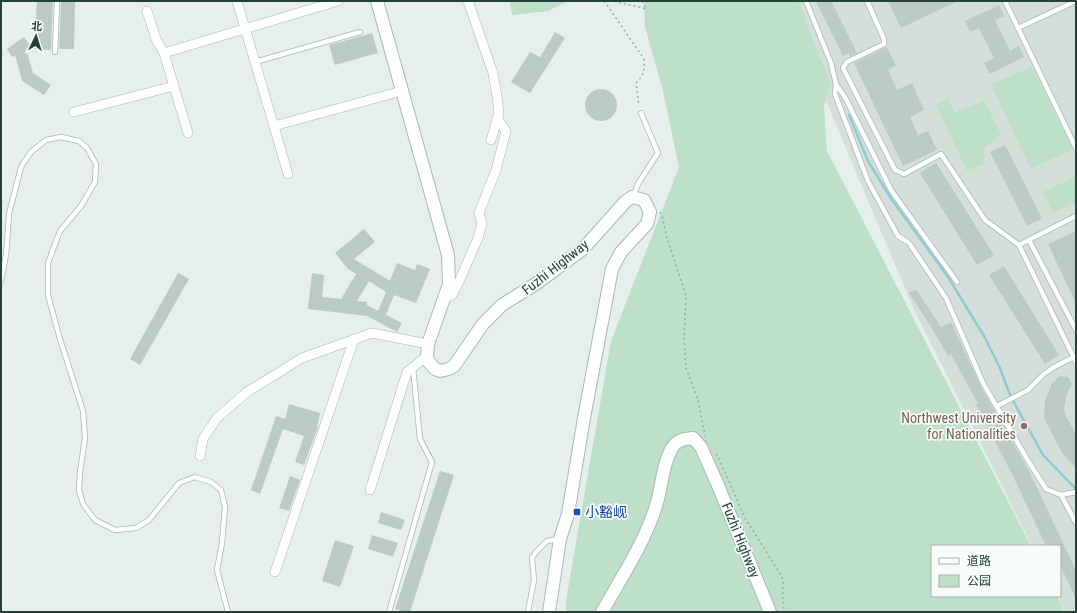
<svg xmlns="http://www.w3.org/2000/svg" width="1077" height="613" font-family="'Roboto Condensed','Noto Sans SC',sans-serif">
	<rect width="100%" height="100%" fill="#e6efeb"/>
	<path fill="#d4dfda" d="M784,1H1076V612H1065L1057,596H1060V546H1032L912,305Z"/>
	<g fill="#bfe0c8">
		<path d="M510,1H568L548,11L512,15Z"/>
		<path d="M644,1H799L815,46L831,85L824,105L827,151L1031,546H932V596H1057L1064,612H566V600L611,341L679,167L662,87L645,27Z"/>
		<path d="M1032,66L1073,149L1031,169L991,85Z"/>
		<path d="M948,99L955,113L984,100L1001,135L983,149L985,163L967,171L936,105Z"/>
		<path d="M1076,176V201L1053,213L1043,192Z"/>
	</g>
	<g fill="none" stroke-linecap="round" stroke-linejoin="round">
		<path stroke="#8ec9d4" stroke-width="2.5" d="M849,115L868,161L890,197L948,277L984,336L999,366L1011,397L1043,455L1074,487L1076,492"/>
	</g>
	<g fill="#bbcac4" fill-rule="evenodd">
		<path d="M37,1H53L51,49L50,50L34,49Z"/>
		<path d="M61,1H75L74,49H59Z"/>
		<path d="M816,1H831L857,53L850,56L849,53L843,56Z"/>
		<path d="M888,1H958L901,28Z"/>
		<path d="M999,5L1004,16L995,20L1010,51L1019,46L1024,57L990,74L984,63L994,58L979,28L970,32L965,21Z"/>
		<path d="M555,32L565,38L530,93L511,82L530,52L540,57Z"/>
		<path d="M372,33L378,53L335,65L329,45Z"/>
		<path d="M24,37L32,48H26L33,73L51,85L44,95L22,81L15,55L12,57L7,49Z"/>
		<path d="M887,47L896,65L888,70L897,90L912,83L924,110L910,117L918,135L928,131L937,150L903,166L854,63Z"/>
		<circle cx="601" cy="105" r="16"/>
		<path d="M1005,145L1042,219L1027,226L990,152Z"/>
		<path d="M936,163L994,255L977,265L920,173Z"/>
		<path d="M364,229L375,242L354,259L390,281L397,263L415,270L417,264L430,269L416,303L394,295L386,315L402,323L397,332L367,316L308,309L312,273L324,275L322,297L341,299L356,274L348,269L335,253ZM369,281L386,292L378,311L367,305V302L357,301Z"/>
		<path d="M1076,231V304L1048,244Z"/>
		<path d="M1004,266L1059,355L1045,364L989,275Z"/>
		<path d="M178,273L189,279L140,365L130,359Z"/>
		<path d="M916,289L941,327L951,322L980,385L1030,473L1074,566L1076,565V599L1060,565V546H1046L1012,474L976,405L978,404L951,354L948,356L933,330L909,293Z"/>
		<path d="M1060,376L1068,377L1072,384L1066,396L1064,410L1066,416L1076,434V468L1062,453L1044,418L1045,400L1052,383Z"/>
		<path d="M289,404L320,413L317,427H318L304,465L295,462L304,436L283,429L260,494L251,490L276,416L285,419Z"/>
		<path d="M440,471L454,475L410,612H404L395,609Z"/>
		<path d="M290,476L300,480L289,511L279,508Z"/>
		<path d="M381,512L405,520L401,530L378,523Z"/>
		<path d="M372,535L398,543L393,557L368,549Z"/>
		<path d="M335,540L354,546L340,587L322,581Z"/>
	</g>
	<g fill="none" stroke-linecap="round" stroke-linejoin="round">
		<defs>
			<g id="lane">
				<path d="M806,1L831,63L836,84L846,99L891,190L957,282"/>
				<path d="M867,1L884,39V44L847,62L843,68L895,170L904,174L941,154L985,220L1019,245"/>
				<path d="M1005,1L1018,28"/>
				<path d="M1076,1L1018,28L1076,148"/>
				<path d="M55,52L57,1"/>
				<path d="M255,62L360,32"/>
				<path d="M836,84L835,94L868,181L898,236L909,243L946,298L983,383L1027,459L1046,489L1061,495"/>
				<path d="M633,196L639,182L658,153L641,113"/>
				<path d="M1076,216L1019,245L1076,362"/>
				<path d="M1029,240L1076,330"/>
				<path d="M1,281L6,255L9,214L21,167L31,152L46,140L61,137L79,141L87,148L96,164L95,182L81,206L60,231L48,263V295L60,339L83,411L85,438L80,472L79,490L83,504L95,520L115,530L136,528L149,520L179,483L195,477L211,482L221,490L225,507L222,543L217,570L228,612"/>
				<path d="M997,406L1028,390L1044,374L1054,367L1074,357"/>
				<path d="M1076,492L1061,495L1076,523"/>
				<path d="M389,612L432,462L420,439L413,368"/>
				<path d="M528,612L534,580L532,558L536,552L547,541L558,539"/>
			</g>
			<g id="street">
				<path d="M237,1L288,174"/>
				<path d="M468,1L493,73L497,96L499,113L491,140"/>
				<path d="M147,11L156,39L164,53"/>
				<path d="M74,112L174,86"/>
				<path d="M274,126L402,91"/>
				<path d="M188,133L164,53L338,1"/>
				<path d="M444,298L452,295L458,284L478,238L482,223L479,213L496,170L506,131L497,118"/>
				<path d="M200,456L203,439L217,418L247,392L302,358L372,333L428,344"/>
				<path d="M370,490L407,372L427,356"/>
				<path d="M275,572L354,339"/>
			</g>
			<g id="secondary">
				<path d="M377,1L448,255L449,284L428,344L427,356L428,361L435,369L440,371L449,369L454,366L483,324L502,305L537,283L583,249L626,201L632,197L644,200L650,212L647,224L621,252L612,269L584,418L568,514L560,539L549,612"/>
				<path d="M602,612C621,578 644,544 656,506C662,487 662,465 672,448C678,439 684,439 693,438L701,447L717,483L770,612"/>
			</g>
		</defs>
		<use href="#lane" stroke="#a8b8b2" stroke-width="6"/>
		<use href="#street" stroke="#a8b8b2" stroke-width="10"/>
		<use href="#secondary" stroke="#a4bbb3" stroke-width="14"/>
		<g stroke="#86b3a5" stroke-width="1.5" stroke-dasharray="2 3" stroke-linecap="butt">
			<path d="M606,1L605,2L644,59C645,71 644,74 636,83L639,106"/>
			<path d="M614,1L646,9L642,1"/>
			<path d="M660,212L663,219L667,238L686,296L684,338L686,368L698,400L705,436"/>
			<path d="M716,454L720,461L745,518L782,577C785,589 780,598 785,612"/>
		</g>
		<use href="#lane" stroke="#fff" stroke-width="4.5"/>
		<use href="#street" stroke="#fff" stroke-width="9"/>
		<use href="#secondary" stroke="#fff" stroke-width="12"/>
	</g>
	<circle fill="#8d6e63" stroke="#f7fbf9" stroke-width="1.5" cx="1024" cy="426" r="4"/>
	<rect fill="#1a4fb4" stroke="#f7fbf9" stroke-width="1.5" x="573" y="508" width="8" height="8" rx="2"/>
	<g text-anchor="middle" stroke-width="3.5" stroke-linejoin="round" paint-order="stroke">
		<g font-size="14" fill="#24423a" stroke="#f7fbf9">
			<text transform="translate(555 267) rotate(-38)" y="5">Fuzhi Highway</text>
			<text transform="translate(741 540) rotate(68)" y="5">Fuzhi Highway</text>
		</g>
		<g font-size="14" fill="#785e54" stroke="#f7fbf9" text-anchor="end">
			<text x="1016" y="423">Northwest University<tspan x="1016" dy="16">for Nationalities</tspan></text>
		</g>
		<g font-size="14" fill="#164399" stroke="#f7fbf9" text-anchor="start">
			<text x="585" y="517">小豁岘</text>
		</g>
	</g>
	<rect width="1077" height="613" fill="none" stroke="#24423a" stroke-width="4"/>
	<rect x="931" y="545" width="130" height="52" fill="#f7fbf9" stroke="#a3b1ad"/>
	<rect x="939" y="558" width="20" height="6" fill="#ffffff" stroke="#a3b1ad"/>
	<text x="967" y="565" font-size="12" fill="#24423a">道路</text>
	<rect x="939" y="575" width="20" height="12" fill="#bfe0c8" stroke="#a3b1ad"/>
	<text x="967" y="585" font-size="12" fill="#24423a">公园</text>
	<g transform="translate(36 36) rotate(4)" stroke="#f7fbf9" stroke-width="3" paint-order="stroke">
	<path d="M0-3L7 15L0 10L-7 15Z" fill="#24423a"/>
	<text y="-6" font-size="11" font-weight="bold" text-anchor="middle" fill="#24423a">北</text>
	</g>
</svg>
